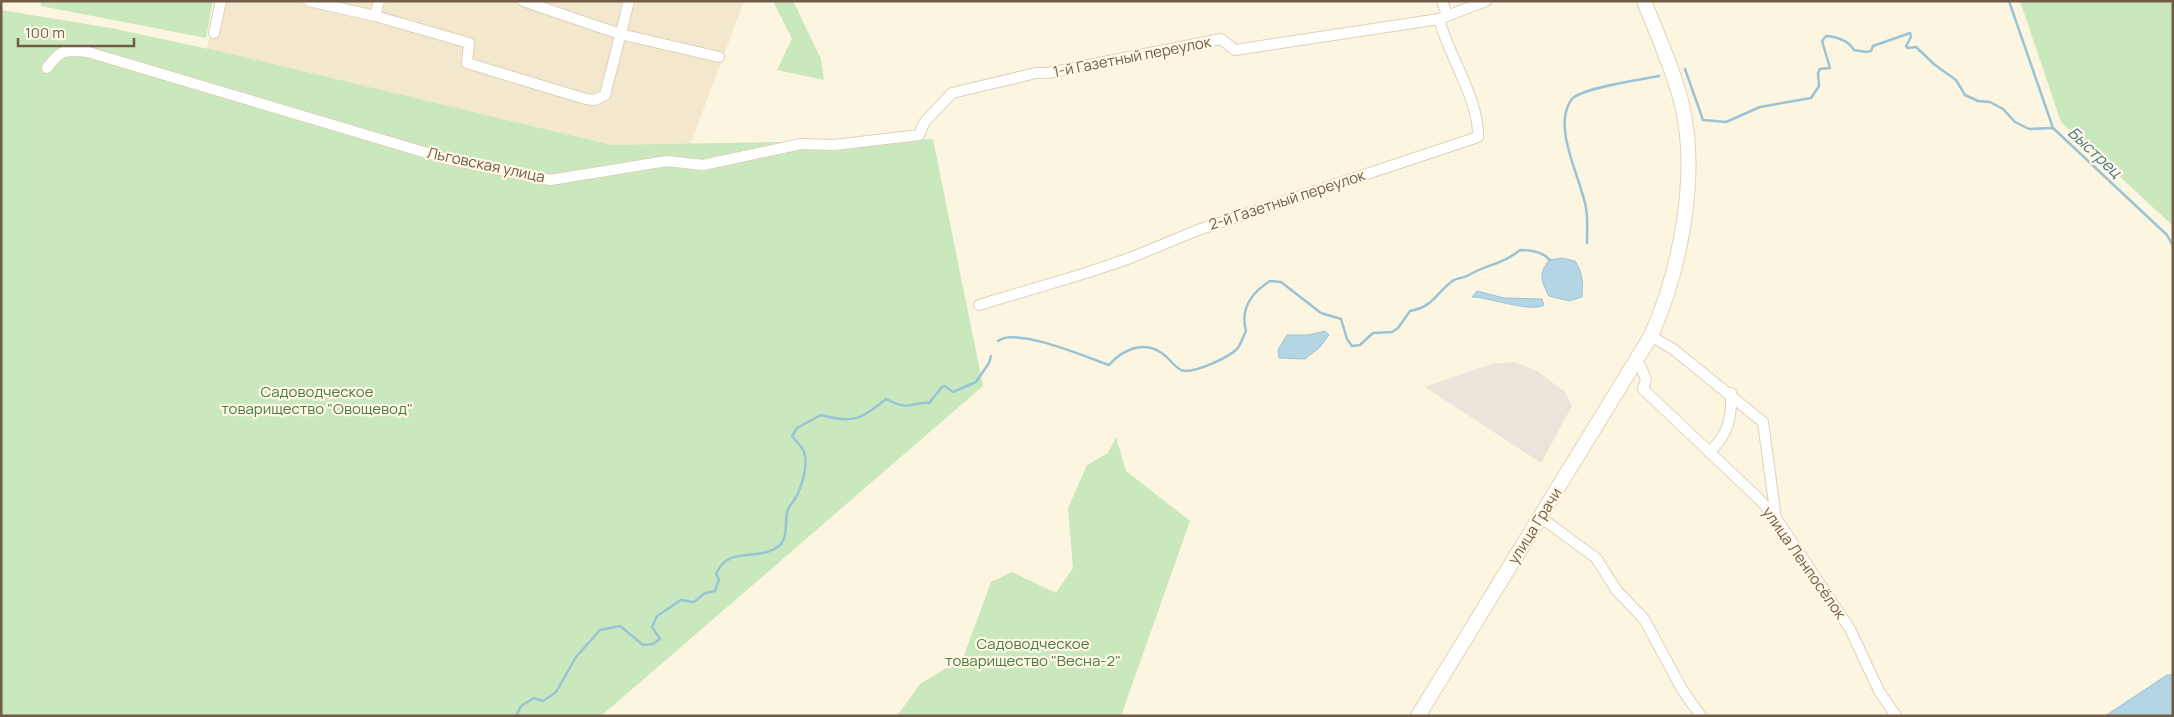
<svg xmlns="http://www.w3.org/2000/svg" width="2174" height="717" font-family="Manrope,sans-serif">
	<rect width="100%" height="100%" fill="#fcf5df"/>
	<path fill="#f3e7cd" d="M216,1H744L690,145H612L207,49Z"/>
	<path fill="#eae4db" d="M1515,362L1537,371L1565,392L1572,406L1541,463L1425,387L1491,364Z"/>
	<g fill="#c9e8be">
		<path d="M40,1H213L206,38L41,6Z"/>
		<path d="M773,1H793L821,59L824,80L777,70L792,39Z"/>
		<path d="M2020,1H2173V226L2061,122Z"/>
		<path d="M1,10L111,28L227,53L612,145L933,139L983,386L601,716H1Z"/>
		<path d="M1116,437L1126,471L1190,521L1121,716H897L920,684L963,658L991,582L1012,572L1056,593L1073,568L1068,508L1087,465L1108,453Z"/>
	</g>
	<g fill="#b4d6e4" stroke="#9ac4d6">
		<path d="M1562,258L1575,261C1583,273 1583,283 1582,297L1569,301L1549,296C1541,280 1538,275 1549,260Z"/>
		<path d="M1477,291L1504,298L1542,299L1544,305C1530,313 1489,297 1472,297Z"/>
		<path d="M1325,331L1329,335L1320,347L1305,359L1279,358L1278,350L1287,335H1309Z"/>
		<path d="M2167,675H2173V716H2105Z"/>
	</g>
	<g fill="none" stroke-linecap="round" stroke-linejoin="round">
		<g stroke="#9ac4d6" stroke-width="2.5">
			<path d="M2009,1L2053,128L2167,235L2173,246"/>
			<path d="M1685,69L1703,120L1726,122L1760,107L1811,98L1819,86L1818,73L1820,69L1830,68L1822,41L1826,36C1838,37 1848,40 1854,50L1866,52L1871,51L1873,46L1910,33L1911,37L1906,46L1908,48L1916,47L1935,65L1956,80L1965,95L1978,101L1990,102L2003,109L2015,122L2029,129L2053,128"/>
			<path d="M1587,243C1587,232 1588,219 1586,208C1581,178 1551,126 1572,99C1581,88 1643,79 1659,76"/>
			<path d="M998,341C1017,327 1086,357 1109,365C1122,350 1142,341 1160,352C1168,356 1173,366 1181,370C1192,375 1229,357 1237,349C1241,344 1243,337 1246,331C1240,309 1251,293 1270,281L1281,282L1321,313L1341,319L1347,339L1352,346L1360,345L1373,333L1392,332L1398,328L1410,311C1434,307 1437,291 1454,280C1458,278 1464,278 1469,275C1488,264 1503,264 1520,250C1531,250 1543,252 1550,260"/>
			<path d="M516,716L521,706L534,698L543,701L556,692L576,657L600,630L620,626L643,645L653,644L660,639L652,627L657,616L681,600L694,602L705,593L715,591L719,579L716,574C730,544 756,563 779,546C789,537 784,520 788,509C791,504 796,499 798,493C803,483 808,463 804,452C802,446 796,441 792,436L797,428L821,415C853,424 862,419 886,399C890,401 896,404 901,405C911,408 918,401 929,403L942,387L945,386L953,392L976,382L989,363L991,356"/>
		</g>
		<defs>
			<g id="street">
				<path d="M309,1L375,16L469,43L467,63L586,99L595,100L605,95L629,1"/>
				<path d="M523,1L620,34L719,57"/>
				<path d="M1442,1L1447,15"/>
				<path d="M375,16L379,1"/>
				<path d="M214,33L221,1"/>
				<path d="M47,68C62,48 65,50 88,52L447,159L550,180L667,161L703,165L801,144L834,145L919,135L924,123L952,93L1036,73H1048L1221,39L1235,50L1439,19L1486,1"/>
				<path d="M979,305L1086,273L1130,258L1198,230L1478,137C1479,99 1449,57 1439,19"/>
				<path d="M1651,336L1673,349L1763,422L1776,518"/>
				<path d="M1635,361L1641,367L1646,379L1643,389L1758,498L1776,518L1850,629L1879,691L1896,716"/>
				<path d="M1709,452C1728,435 1732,419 1731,393"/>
				<path d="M1540,517L1596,558L1617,591L1644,619L1683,691L1701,716"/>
			</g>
			<path id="secondary" d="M1418,716L1651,336C1680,270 1699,177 1682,105C1674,71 1657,34 1644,1"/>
		</defs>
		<use href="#street" stroke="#dfd1bb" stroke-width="12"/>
		<use href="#secondary" stroke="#e4d3b9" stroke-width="16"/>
		<use href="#street" stroke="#fff" stroke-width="10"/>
		<use href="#secondary" stroke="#fff" stroke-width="14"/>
	</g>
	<g text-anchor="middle" stroke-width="4.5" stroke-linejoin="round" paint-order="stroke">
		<g font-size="15" fill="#715c47" stroke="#fff8e4">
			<text transform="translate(1132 57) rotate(-11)" y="5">1-й Газетный переулок</text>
			<text transform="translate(486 165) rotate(12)" y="5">Льговская улица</text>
			<text transform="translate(1287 200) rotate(-18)" y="5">2-й Газетный переулок</text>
			<text transform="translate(1535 526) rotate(-58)" y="5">улица Грачи</text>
			<text transform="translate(1804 563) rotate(55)" y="5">улица Ленпосёлок</text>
		</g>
		<g font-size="15" fill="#4b7d42" stroke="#fff8e4">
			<text x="317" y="397">Садоводческое<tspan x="317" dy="17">товарищество "Овощевод"</tspan></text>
			<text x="1033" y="649">Садоводческое<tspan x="1033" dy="17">товарищество "Весна-2"</tspan></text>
		</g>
		<g font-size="16" font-style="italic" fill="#44768b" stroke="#fff8e4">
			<text transform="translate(2095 152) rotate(43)" y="6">Быстрец</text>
		</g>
	</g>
	<rect width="2174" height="717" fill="none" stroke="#715c47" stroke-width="5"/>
	<path d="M18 38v8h116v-8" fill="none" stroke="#715c47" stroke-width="2.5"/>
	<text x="25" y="38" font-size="15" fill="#715c47" stroke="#fff8e4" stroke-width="4" paint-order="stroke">100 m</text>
</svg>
